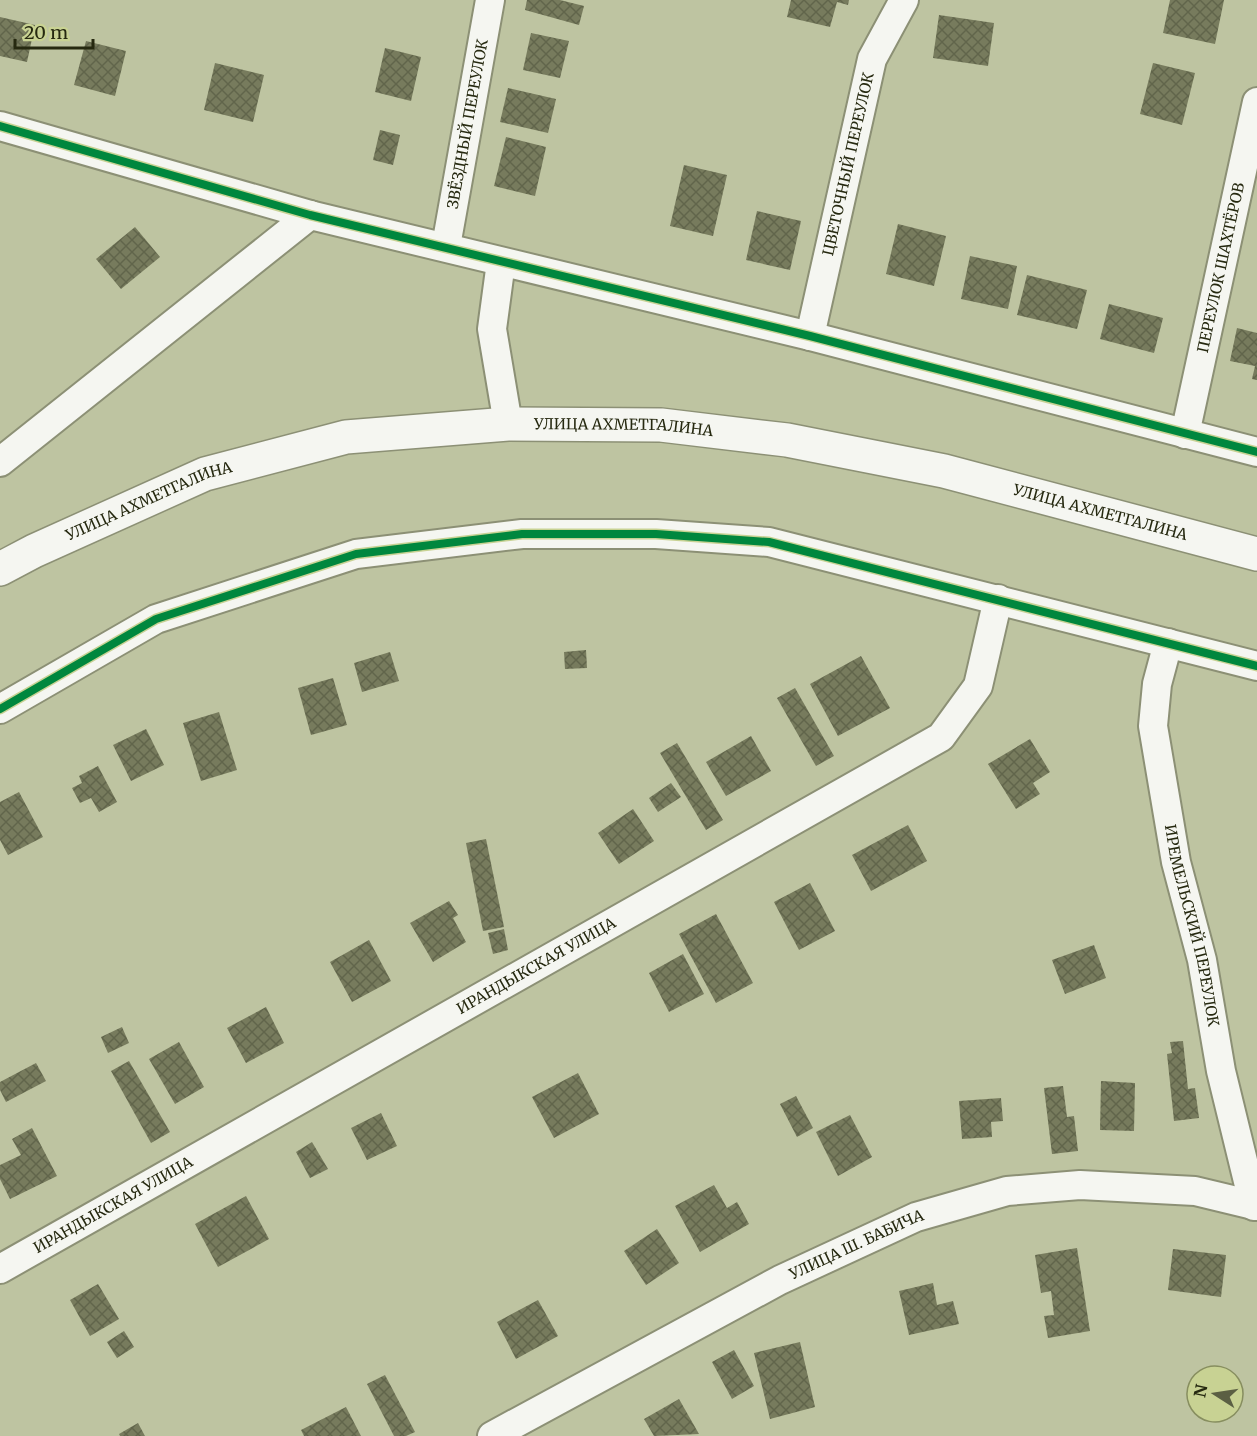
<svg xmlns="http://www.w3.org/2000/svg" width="1257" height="1436" font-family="Merriweather,serif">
	<defs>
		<pattern id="building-cross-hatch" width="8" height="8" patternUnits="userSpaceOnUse" patternTransform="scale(1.5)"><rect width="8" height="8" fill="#777b5d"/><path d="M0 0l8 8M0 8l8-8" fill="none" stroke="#61654b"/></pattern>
	</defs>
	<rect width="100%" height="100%" fill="#bec4a1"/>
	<g fill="url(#building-cross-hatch)">
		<path d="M527,0H560L584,6L579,25L525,10Z"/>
		<path d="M791,0H849L848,5L837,2L830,27L787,17Z"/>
		<path d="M1170,0H1224L1215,44L1163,33Z"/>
		<path d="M939,15L994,23L988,66L933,58Z"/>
		<path d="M0,17L35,25L27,62L0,56Z"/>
		<path d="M531,33L569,41L560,78L523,70Z"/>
		<path d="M86,41L126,51L115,96L74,85Z"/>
		<path d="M385,48L421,57L411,101L375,92Z"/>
		<path d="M215,63L264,75L253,122L204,110Z"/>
		<path d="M1153,63L1195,73L1182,125L1140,114Z"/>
		<path d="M508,88L556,99L548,133L500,122Z"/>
		<path d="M380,130L400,135L393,165L373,160Z"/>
		<path d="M506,137L546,147L535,196L494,186Z"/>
		<path d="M684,165L727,175L713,236L670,226Z"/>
		<path d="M757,211L801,221L790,270L746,260Z"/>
		<path d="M898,224L946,236L934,286L886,274Z"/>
		<path d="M135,227L160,257L121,289L96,259Z"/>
		<path d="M970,256L1017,266L1008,309L961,299Z"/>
		<path d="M1027,275L1087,290L1077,329L1017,315Z"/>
		<path d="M1109,304L1163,318L1154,353L1100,339Z"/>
		<path d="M1237,328L1257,333V380L1252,379L1255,366L1230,361Z"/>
		<path d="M586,650L587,668L565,669L564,652Z"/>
		<path d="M390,652L399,681L362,692L354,663Z"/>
		<path d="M861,656L890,708L838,736L810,684Z"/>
		<path d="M333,678L347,725L311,735L298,688Z"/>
		<path d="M795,688L834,756L816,766L777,698Z"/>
		<path d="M219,712L237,770L201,781L183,723Z"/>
		<path d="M146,729L164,765L131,781L113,745Z"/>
		<path d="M751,736L771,771L726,796L706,762Z"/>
		<path d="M1030,739L1050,772L1033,783L1040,794L1016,809L988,764Z"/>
		<path d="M677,743L723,820L706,830L660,753Z"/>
		<path d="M98,766L117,802L99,812L91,798L80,803L72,788L82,783L79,776Z"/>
		<path d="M671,783L681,797L658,812L649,798Z"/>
		<path d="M19,792L43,837L8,855L0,840V802Z"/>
		<path d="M633,809L654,841L619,864L598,833Z"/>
		<path d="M908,825L927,861L871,891L852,855Z"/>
		<path d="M486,839L504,927L483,931L466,843Z"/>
		<path d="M810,883L835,931L799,950L774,902Z"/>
		<path d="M449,901L458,915L453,918L466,942L433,962L410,923Z"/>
		<path d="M716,914L753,983L716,1003L679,934Z"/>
		<path d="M504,929L508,950L493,954L488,933Z"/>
		<path d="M369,940L391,981L352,1002L330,962Z"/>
		<path d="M1094,945L1106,978L1065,994L1052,960Z"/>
		<path d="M683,954L704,994L669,1012L649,973Z"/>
		<path d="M266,1007L284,1043L246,1063L227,1028Z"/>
		<path d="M122,1027L129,1043L108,1053L101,1037Z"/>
		<path d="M1183,1041L1188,1089L1195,1088L1199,1118L1174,1121L1167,1054L1172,1053L1170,1042Z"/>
		<path d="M179,1042L204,1087L175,1104L149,1059Z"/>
		<path d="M129,1061L170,1132L151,1143L111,1071Z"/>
		<path d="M36,1063L46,1081L6,1102L0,1090V1082Z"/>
		<path d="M578,1073L599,1114L554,1138L532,1097Z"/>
		<path d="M1101,1081L1135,1083L1134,1131L1100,1130Z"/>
		<path d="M1063,1086L1067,1117L1074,1116L1078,1151L1052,1154L1044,1088Z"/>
		<path d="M796,1096L813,1128L797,1137L780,1104Z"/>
		<path d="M1001,1098L1003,1121L991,1122L992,1137L962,1139L959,1101Z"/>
		<path d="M381,1113L397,1146L367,1160L351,1128Z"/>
		<path d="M850,1115L872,1157L838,1176L816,1132Z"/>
		<path d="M32,1128L57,1176L10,1199L0,1179V1165L21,1155L12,1139Z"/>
		<path d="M312,1142L328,1169L310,1178L296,1152Z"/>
		<path d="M714,1185L727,1208L737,1202L749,1224L700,1252L675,1206Z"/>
		<path d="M246,1196L269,1239L218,1267L195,1224Z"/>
		<path d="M657,1229L679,1263L646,1285L624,1251Z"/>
		<path d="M1077,1248L1090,1331L1048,1338L1044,1316L1054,1315L1051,1291L1041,1293L1035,1255Z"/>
		<path d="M1173,1249L1226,1255L1221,1297L1168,1290Z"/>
		<path d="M933,1283L937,1305L953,1301L959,1324L909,1335L899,1291Z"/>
		<path d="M98,1284L119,1319L90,1336L70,1300Z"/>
		<path d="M538,1300L558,1336L516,1359L497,1322Z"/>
		<path d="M124,1331L134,1347L117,1358L107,1342Z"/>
		<path d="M800,1342L815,1407L770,1419L754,1353Z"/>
		<path d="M734,1350L754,1386L732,1399L712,1362Z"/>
		<path d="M385,1375L415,1432L406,1436H394L367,1384Z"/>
		<path d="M679,1399L699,1434L654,1436L644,1419Z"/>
		<path d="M346,1407L361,1436H304L301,1430Z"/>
		<path d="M138,1423L145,1436H120L119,1434Z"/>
	</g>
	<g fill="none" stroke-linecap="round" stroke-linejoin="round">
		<defs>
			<g id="minor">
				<path d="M0,126L310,215L810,336L1257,452"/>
				<path id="s1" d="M446,246L490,0"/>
				<path d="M501,262L492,329L508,424"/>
				<path id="s2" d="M810,336L872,59L904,0"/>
				<path id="s3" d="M1185,434L1257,102"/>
				<path d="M0,462L310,215"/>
				<path id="s4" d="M1168,643L1157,684L1153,726L1176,862L1202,960L1221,1071L1254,1206"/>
				<path d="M0,709L156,619L356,554L522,534H656L769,542L1257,666"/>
				<path id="s5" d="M0,1269L941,737L978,686L998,599"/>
				<path id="s6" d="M492,1436L780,1280L916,1217L1007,1191L1080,1185L1195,1191L1257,1206"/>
			</g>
			<g id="major">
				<path id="s7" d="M0,569L34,551L205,474L346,437L508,424L661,425L787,440L944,471L1257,554"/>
			</g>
		</defs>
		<use href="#minor" stroke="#8c9075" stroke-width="32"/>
		<use href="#major" stroke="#8c9075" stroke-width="36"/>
		<use href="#minor" stroke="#f5f6f1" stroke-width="28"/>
		<use href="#major" stroke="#f5f6f1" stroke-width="33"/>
		<defs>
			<g id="cycleway">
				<path d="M0,126L310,215L810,336L1257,452"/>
				<path d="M0,709L156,619L356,554L522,534H656L769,542L1257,666"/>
			</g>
		</defs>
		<use href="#cycleway" stroke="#c8d293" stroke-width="11"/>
		<use href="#cycleway" stroke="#00873e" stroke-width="8"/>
	</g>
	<g text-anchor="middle" stroke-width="6" stroke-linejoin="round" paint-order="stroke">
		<g font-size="15" fill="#262910" stroke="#c8d293">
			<text dy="5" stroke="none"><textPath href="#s1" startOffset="124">ЗВЁЗДНЫЙ ПЕРЕУЛОК</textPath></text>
			<text dy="5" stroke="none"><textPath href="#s2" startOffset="176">ЦВЕТОЧНЫЙ ПЕРЕУЛОК</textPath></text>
			<text dy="5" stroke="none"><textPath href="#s3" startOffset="170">ПЕРЕУЛОК ШАХТЁРОВ</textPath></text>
			<text dy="5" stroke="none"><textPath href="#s7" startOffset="650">УЛИЦА АХМЕТГАЛИНА</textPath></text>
			<text dy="5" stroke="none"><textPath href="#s7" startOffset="164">УЛИЦА АХМЕТГАЛИНА</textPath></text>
			<text dy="5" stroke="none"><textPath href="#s7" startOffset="1136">УЛИЦА АХМЕТГАЛИНА</textPath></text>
			<text dy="5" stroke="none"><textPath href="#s4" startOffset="288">ИРЕМЕЛЬСКИЙ ПЕРЕУЛОК</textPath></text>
			<text dy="5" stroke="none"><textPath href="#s5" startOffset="616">ИРАНДЫКСКАЯ УЛИЦА</textPath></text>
			<text dy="5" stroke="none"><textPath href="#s5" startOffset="130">ИРАНДЫКСКАЯ УЛИЦА</textPath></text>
			<text dy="5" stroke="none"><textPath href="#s6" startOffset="412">УЛИЦА Ш. БАБИЧА</textPath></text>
		</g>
	</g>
	<g transform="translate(1215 1394) rotate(282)"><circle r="28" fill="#c8d293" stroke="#878e5f" stroke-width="1.5"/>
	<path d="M0-4.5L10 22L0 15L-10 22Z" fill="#5b5f43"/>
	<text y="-9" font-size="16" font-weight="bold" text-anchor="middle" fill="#262910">N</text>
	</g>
	<path d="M15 39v9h78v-9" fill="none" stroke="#262910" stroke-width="3"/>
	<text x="24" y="39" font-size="18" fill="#262910" stroke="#c8d293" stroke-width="4.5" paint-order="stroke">20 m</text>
</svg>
